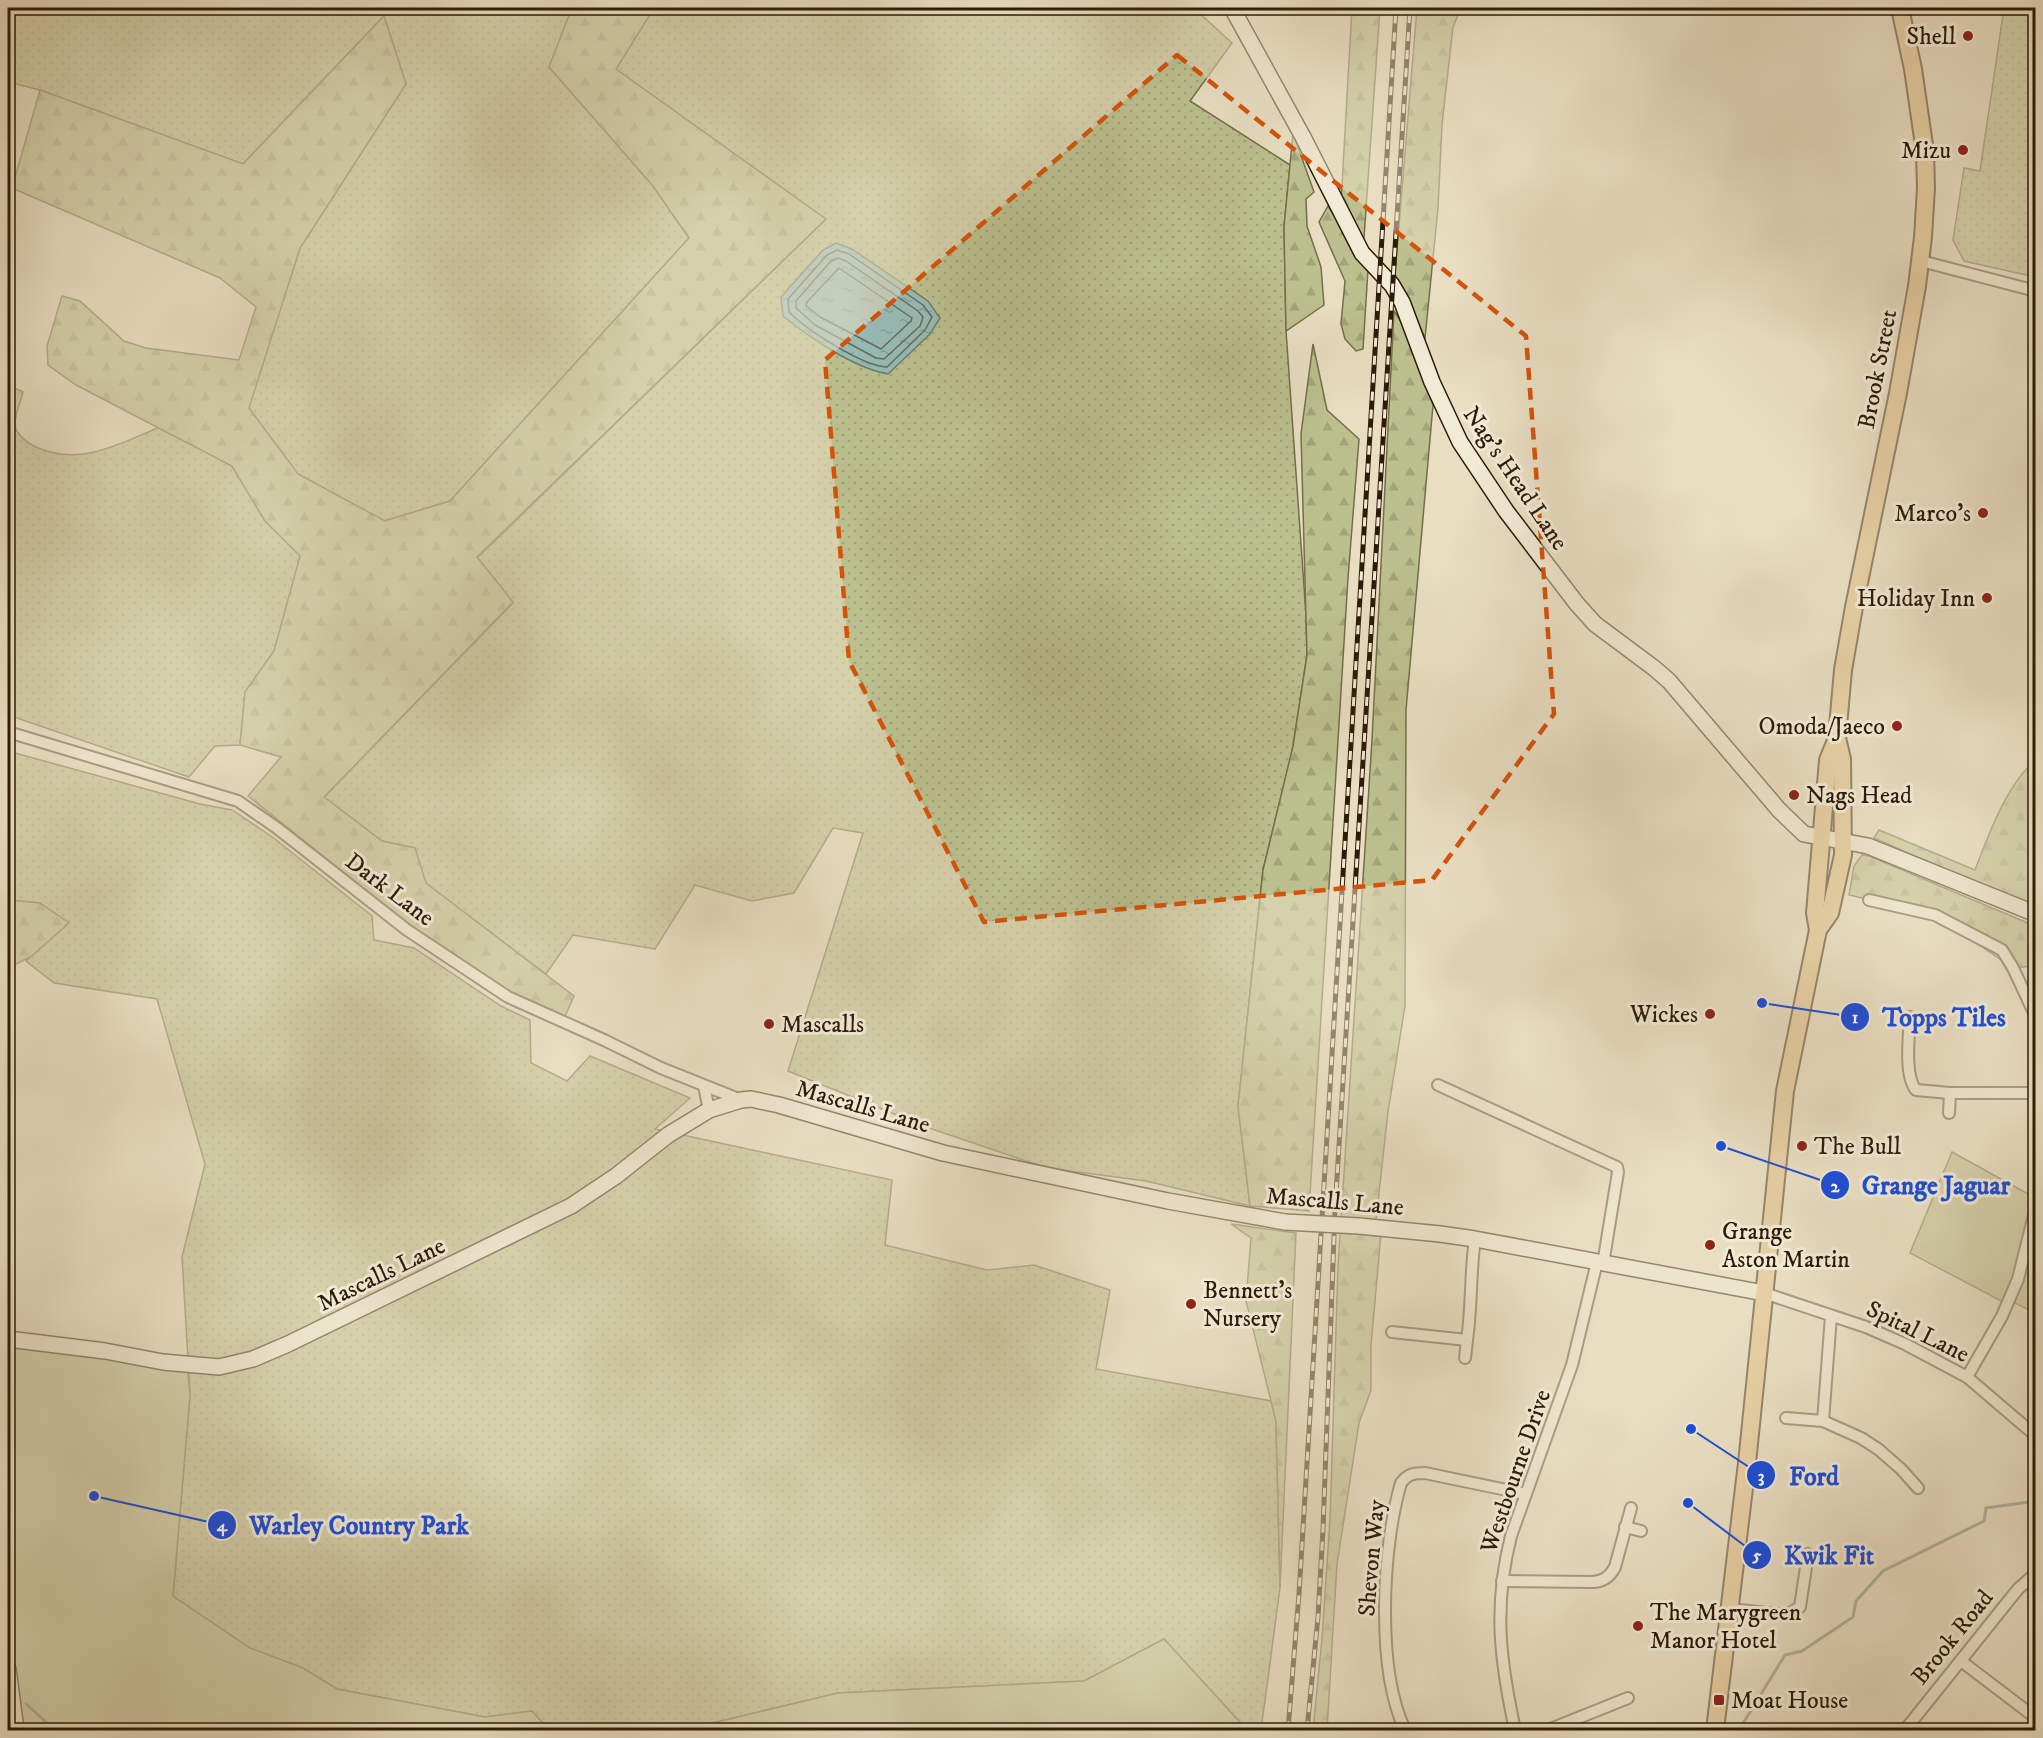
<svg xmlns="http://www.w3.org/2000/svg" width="2043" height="1738" font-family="'IM FELL DW Pica',serif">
	<defs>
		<pattern id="grass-dots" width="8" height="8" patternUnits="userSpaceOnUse" patternTransform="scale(1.5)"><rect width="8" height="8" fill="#bcc08f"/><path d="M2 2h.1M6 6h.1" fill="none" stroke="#a2a47a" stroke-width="1.8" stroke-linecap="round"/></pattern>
		<pattern id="forest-firs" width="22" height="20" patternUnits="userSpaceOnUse" patternTransform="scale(1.5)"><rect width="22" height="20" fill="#bcc08f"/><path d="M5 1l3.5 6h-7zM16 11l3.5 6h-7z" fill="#a2a47a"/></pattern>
		<pattern id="water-ripples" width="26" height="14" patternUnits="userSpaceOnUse" patternTransform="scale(1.5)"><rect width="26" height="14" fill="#97bcb6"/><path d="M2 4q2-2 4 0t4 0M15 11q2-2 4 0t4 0" fill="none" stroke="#82a19b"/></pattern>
	</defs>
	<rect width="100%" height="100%" fill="#e9dec2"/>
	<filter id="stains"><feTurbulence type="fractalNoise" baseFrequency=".00333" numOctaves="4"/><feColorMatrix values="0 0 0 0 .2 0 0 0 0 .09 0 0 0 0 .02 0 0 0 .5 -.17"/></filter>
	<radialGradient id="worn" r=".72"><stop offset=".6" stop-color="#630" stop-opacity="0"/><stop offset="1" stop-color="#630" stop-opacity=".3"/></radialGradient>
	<g fill="url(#grass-dots)" stroke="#756e4a" stroke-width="1.5">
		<path d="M8,8H572L549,67L653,186L689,238L450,501L384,521L298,474L248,408L300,248L406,84L384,16L243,164L40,90L8,82Z"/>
		<path d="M654,8H1194L1232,43L1190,101L1290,165L1284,227L1286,331L1306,615L1307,655L1292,752L1263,870L1238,1106L1250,1206L1146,1181L1047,1168L929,1128L788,1071L863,833L833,828L794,893L752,901L695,885L655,949L573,935L546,974L425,883L415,848L382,841L324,797L513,603L477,558L825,220L616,69Z"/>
		<path d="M2004,8H2035V277L1964,261L1953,240L1964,168L1980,171Z"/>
		<path d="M8,385L23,392C21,401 15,414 15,424C16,435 27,443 36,447C80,467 119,444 160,427L232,466L265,521L301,556L274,651L245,692L240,745L215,746L189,777L8,715Z"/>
		<path d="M8,751L200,804L232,810L271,836L372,916L374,940L414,948L501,1006L530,1020L531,1063L567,1081L590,1056L690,1098L655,1129L892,1180L885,1245L987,1270L1034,1265L1110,1290L1096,1369L1271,1401L1276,1421L1280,1588L1261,1730H1247L1164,1639L1084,1681L838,1693L683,1730H549L532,1711L485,1717L337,1689L303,1668L250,1648L173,1596L190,1395L182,1257L205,1164L157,999L54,983L26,961L29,957L40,903L8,900Z"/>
	</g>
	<g fill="url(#forest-firs)" stroke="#756e4a" stroke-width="1.5">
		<path d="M572,8H654L616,69L826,219L477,557L513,602L324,797L382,841L415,848L426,883L574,996L563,1021L510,998L397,915L248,796L281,757L240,745L245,692L274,651L300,556L265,521L232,466L76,385L48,365L47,346L62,296L80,301L124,341L146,348L239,360L256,307L220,278L12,188L40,90L243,164L384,16L406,84L300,248L249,408L298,474L385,521L450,501L689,238L653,186L549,67Z"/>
		<path d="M1352,8H1380L1363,252L1341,203Z"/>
		<path d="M1417,8H1461L1453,27L1442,125L1438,208L1425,338L1395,274Z"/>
		<path d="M1293,133L1314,192L1306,199L1307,226L1321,267L1324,305L1286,331L1284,227Z"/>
		<path d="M1328,206L1368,269L1363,349L1356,351L1345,339L1341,324L1345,281L1319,222Z"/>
		<path d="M1394,311L1411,337L1433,405L1406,710L1405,1006L1388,1112L1376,1220L1381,1233L1371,1346V1390L1359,1423L1337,1564L1327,1730H1313L1322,1639L1330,1519L1338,1266L1372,740Z"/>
		<path d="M1313,344L1327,410L1359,439L1348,578L1309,1211L1250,1206L1238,1106L1263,870L1293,746L1307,655L1301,434Z"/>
		<path d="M2035,761V907L1988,888L1874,838L1879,830L1975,870C1987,838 2008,782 2035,761Z"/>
		<path d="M1862,855L1869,856L2035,926V966L2013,968L1935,915L1849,895L1854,866Z"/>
		<path d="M8,900L40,903L69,923L26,961L28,958L8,968Z"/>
		<path d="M1231,1224L1296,1233L1280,1588L1276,1421L1246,1301L1251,1238Z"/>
	</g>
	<g fill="#bcc08f" stroke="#756e4a" stroke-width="1.5">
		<path d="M1952,1152L2028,1194L2035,1196V1313L2009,1300L2007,1304L1910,1253Z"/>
		<path d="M8,1339L187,1364L190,1395L173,1596L250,1648L303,1668L337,1689L485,1717L532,1711L549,1730H16L8,1669Z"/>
		<path d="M1164,1639L1247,1730H683L838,1693L1084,1681Z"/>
	</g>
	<path fill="url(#water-ripples)" stroke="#6d7c70" stroke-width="1.5" d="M836,243L852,249L928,301L940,318L930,334L888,374C854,368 810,338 783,316L781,297L823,250Z"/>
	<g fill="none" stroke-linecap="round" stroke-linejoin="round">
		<g stroke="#626c5e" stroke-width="1.5">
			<path d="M837,250L849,254L923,305L932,317L925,330L887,367C862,366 807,330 789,312L788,299L827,255Z"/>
			<path d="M838,258L846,261L918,311L923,317L920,326L884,359L876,358L815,325L796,308V301L831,261Z"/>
			<path d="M839,268L912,318L911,321L881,349L820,317L806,306L807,302Z"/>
		</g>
		<g stroke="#6d7c70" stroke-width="3">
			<path d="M26,1704L55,1730"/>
			<path d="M1739,1730L1785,1655L1802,1651L1853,1617L1856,1601L1883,1571L1984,1521L1986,1508L2036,1501"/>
		</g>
		<defs>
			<g id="street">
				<path d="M1921,261L2036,291"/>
				<path d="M8,732L238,801L277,828L407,930L508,997L604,1040L661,1068L741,1100"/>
				<path d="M1869,900L1935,915L2002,950L2013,968L2036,1017"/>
				<path d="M1910,1017C1909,1035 1904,1076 1916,1090L1950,1093H2036"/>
				<path d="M1438,1085L1617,1167L1618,1172L1603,1264"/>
				<path d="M704,1086L709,1110"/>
				<path d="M1949,1113L1950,1093"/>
				<path d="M1764,1293L1866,1327L1905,1344L1967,1377L2036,1436"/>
				<path d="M1392,1332L1467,1340C1472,1306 1470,1273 1475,1239"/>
				<path d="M1465,1358L1467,1340"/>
				<path d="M1967,1377L2002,1316L2018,1279L2036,1207"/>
				<path d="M1786,1418L1823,1421L1861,1438L1878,1449L1901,1469L1918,1488"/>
				<path d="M1823,1421L1831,1316"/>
				<path d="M1625,1527L1641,1531"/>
				<path d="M1502,1581L1592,1582C1603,1582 1610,1577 1615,1567L1631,1508"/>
				<path d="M1730,1609L1787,1615L1800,1607L1808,1554"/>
				<path d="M1961,1661L2036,1718"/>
				<path d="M1405,1730C1376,1669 1382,1547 1401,1483C1408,1474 1413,1473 1425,1473L1526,1494"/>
				<path d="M1515,1730C1500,1660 1493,1607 1511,1536L1572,1365L1597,1262"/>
				<path d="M1548,1730L1628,1698"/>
				<path d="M1905,1730L2018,1589L2036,1573"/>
			</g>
			<g id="secondary">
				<path d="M1232,8L1303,137L1362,253L1392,285L1402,302L1432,382L1460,442L1506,511L1577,604L1595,624L1654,668L1669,681L1779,810L1804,834L1868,846L2036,914"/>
				<path d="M1359,1226L1440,1234L1475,1239L1764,1293"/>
				<path d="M8,1339L105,1351L163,1362L219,1367L253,1359L288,1344L571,1206L616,1176L668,1135L709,1110L741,1100L751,1099L779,1105L943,1153L1168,1201L1285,1222"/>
				<path d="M8,1669L16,1730"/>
			</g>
			<g id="primary">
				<path d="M1818,930L1830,913L1843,855L1842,759L1837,738"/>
				<path d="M1715,1730L1747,1463L1785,1091L1818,930L1815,913L1828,760L1837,738L1843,670L1854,607L1898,393L1917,286L1923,237L1926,188L1925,152L1913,69L1900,8"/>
			</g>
		</defs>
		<use href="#street" stroke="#5d4c35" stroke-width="14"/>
		<use href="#secondary" stroke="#2e1b06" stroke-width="18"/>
		<use href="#primary" stroke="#2e1b06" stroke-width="20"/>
		<use href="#street" stroke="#f1ead7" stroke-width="10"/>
		<use href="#secondary" stroke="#f1ead7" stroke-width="15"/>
		<use href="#primary" stroke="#e4bf81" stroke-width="16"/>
		<defs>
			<g id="rail">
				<path d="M1288,1730L1299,1594L1396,8"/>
				<path d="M1307,1730L1318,1617L1323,1529L1335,1210L1410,8"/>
			</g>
		</defs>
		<use href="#rail" stroke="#2e1b06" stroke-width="5"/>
		<use href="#rail" stroke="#f1ead7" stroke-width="3" stroke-dasharray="9" stroke-linecap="butt"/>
		<defs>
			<path id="secondary-bridge" d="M1285,1222L1359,1226"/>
		</defs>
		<use href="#secondary-bridge" stroke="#2e1b06" stroke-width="18" stroke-linecap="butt"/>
		<use href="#secondary-bridge" stroke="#f1ead7" stroke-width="15"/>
	</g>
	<path d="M0 0H2043V1738H0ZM1177,55L1526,336L1554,714L1432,880L984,922L849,661L825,360Z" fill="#e9dec2" fill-opacity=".55" fill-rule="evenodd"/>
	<path fill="none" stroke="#d5530b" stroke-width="4.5" stroke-dasharray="12 8" stroke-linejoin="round" d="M1177,55L1526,336L1554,714L1432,880L984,922L849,661L825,360Z"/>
	<g fill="#8f2418" stroke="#f1ead7" stroke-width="2">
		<circle cx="1968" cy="36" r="6"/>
		<circle cx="1963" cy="150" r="6"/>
		<circle cx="1983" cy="513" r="6"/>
		<circle cx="1987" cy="598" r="6"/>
		<circle cx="1897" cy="726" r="6"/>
		<circle cx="1794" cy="795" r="6"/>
		<circle cx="1710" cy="1014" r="6"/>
		<circle cx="769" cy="1024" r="6"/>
		<circle cx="1802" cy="1146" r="6"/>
		<circle cx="1710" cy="1245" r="6"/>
		<circle cx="1191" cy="1304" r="6"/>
		<circle cx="1638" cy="1626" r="6"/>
		<rect x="1713" y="1694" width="12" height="12" rx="3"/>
	</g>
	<g text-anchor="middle" stroke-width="6" stroke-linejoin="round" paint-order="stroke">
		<g font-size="24" fill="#2e1b06" stroke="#f1ead7" text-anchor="start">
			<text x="1956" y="44" text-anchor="end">Shell</text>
			<text x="1951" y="158" text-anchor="end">Mizu</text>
			<text x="1971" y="521" text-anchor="end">Marco's</text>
			<text x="1975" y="606" text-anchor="end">Holiday Inn</text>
			<text x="1885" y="734" text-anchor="end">Omoda/Jaeco</text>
			<text x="1806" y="803">Nags Head</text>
			<text x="1698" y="1022" text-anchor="end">Wickes</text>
			<text x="781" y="1032">Mascalls</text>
			<text x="1814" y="1154">The Bull</text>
			<text x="1722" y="1239">Grange<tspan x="1722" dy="28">Aston Martin</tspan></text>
			<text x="1203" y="1298">Bennett's<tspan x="1203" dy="28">Nursery</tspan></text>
			<text x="1650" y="1620">The Marygreen<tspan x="1650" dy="28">Manor Hotel</tspan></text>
			<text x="1731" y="1708">Moat House</text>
		</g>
		<g font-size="24" fill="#2e1b06" stroke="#f1ead7">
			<text transform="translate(1877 369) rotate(-79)" y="8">Brook Street</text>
			<text transform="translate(1516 478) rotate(56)" y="8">Nag's Head Lane</text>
			<text transform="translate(390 889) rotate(37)" y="8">Dark Lane</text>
			<text transform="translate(863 1106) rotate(16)" y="8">Mascalls Lane</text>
			<text transform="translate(1335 1201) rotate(5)" y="8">Mascalls Lane</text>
			<text transform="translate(381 1274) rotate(-26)" y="8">Mascalls Lane</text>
			<text transform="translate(1918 1331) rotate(26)" y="8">Spital Lane</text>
			<text transform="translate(1515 1471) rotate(-71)" y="8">Westbourne Drive</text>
			<text transform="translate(1371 1558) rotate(-85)" y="8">Shevon Way</text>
			<text transform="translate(1952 1637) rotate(-51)" y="8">Brook Road</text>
		</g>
	</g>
	<path fill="none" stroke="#1d4ed8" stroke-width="2" d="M1762 1003L1855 1017M1721 1146L1835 1185M1691 1429L1761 1475M94 1496L222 1525M1688 1503L1757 1555"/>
	<g fill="#1d4ed8" stroke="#f1ead7" stroke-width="2">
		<circle cx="1762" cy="1003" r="6"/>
		<circle cx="1721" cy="1146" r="6"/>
		<circle cx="1691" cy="1429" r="6"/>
		<circle cx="94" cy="1496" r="6"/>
		<circle cx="1688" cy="1503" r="6"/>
		<circle cx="1855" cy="1017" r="15"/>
		<circle cx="1835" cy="1185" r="15"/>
		<circle cx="1761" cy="1475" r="15"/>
		<circle cx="222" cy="1525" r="15"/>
		<circle cx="1757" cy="1555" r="15"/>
	</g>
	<g font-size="18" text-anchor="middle" font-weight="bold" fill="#fff">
		<text x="1855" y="1023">1</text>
		<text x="1835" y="1192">2</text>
		<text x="1761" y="1482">3</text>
		<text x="222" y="1531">4</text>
		<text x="1757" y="1561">5</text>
	</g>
	<g font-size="26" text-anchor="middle" font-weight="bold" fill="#1d4ed8" stroke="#f1ead7" stroke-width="6" stroke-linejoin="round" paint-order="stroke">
		<text x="1944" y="1026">Topps Tiles</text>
		<text x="1936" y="1194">Grange Jaguar</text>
		<text x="1814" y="1485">Ford</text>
		<text x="359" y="1534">Warley Country Park</text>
		<text x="1829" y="1564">Kwik Fit</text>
	</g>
	<rect width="2043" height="1738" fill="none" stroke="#e9dec2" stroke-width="30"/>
	<rect x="9" y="9" width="2025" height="1720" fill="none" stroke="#2e1b06" stroke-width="3"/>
	<rect x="15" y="15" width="2013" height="1708" fill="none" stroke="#2e1b06" stroke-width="1.5"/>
	<rect width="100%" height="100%" filter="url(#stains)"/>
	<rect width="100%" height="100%" fill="url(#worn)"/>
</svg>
